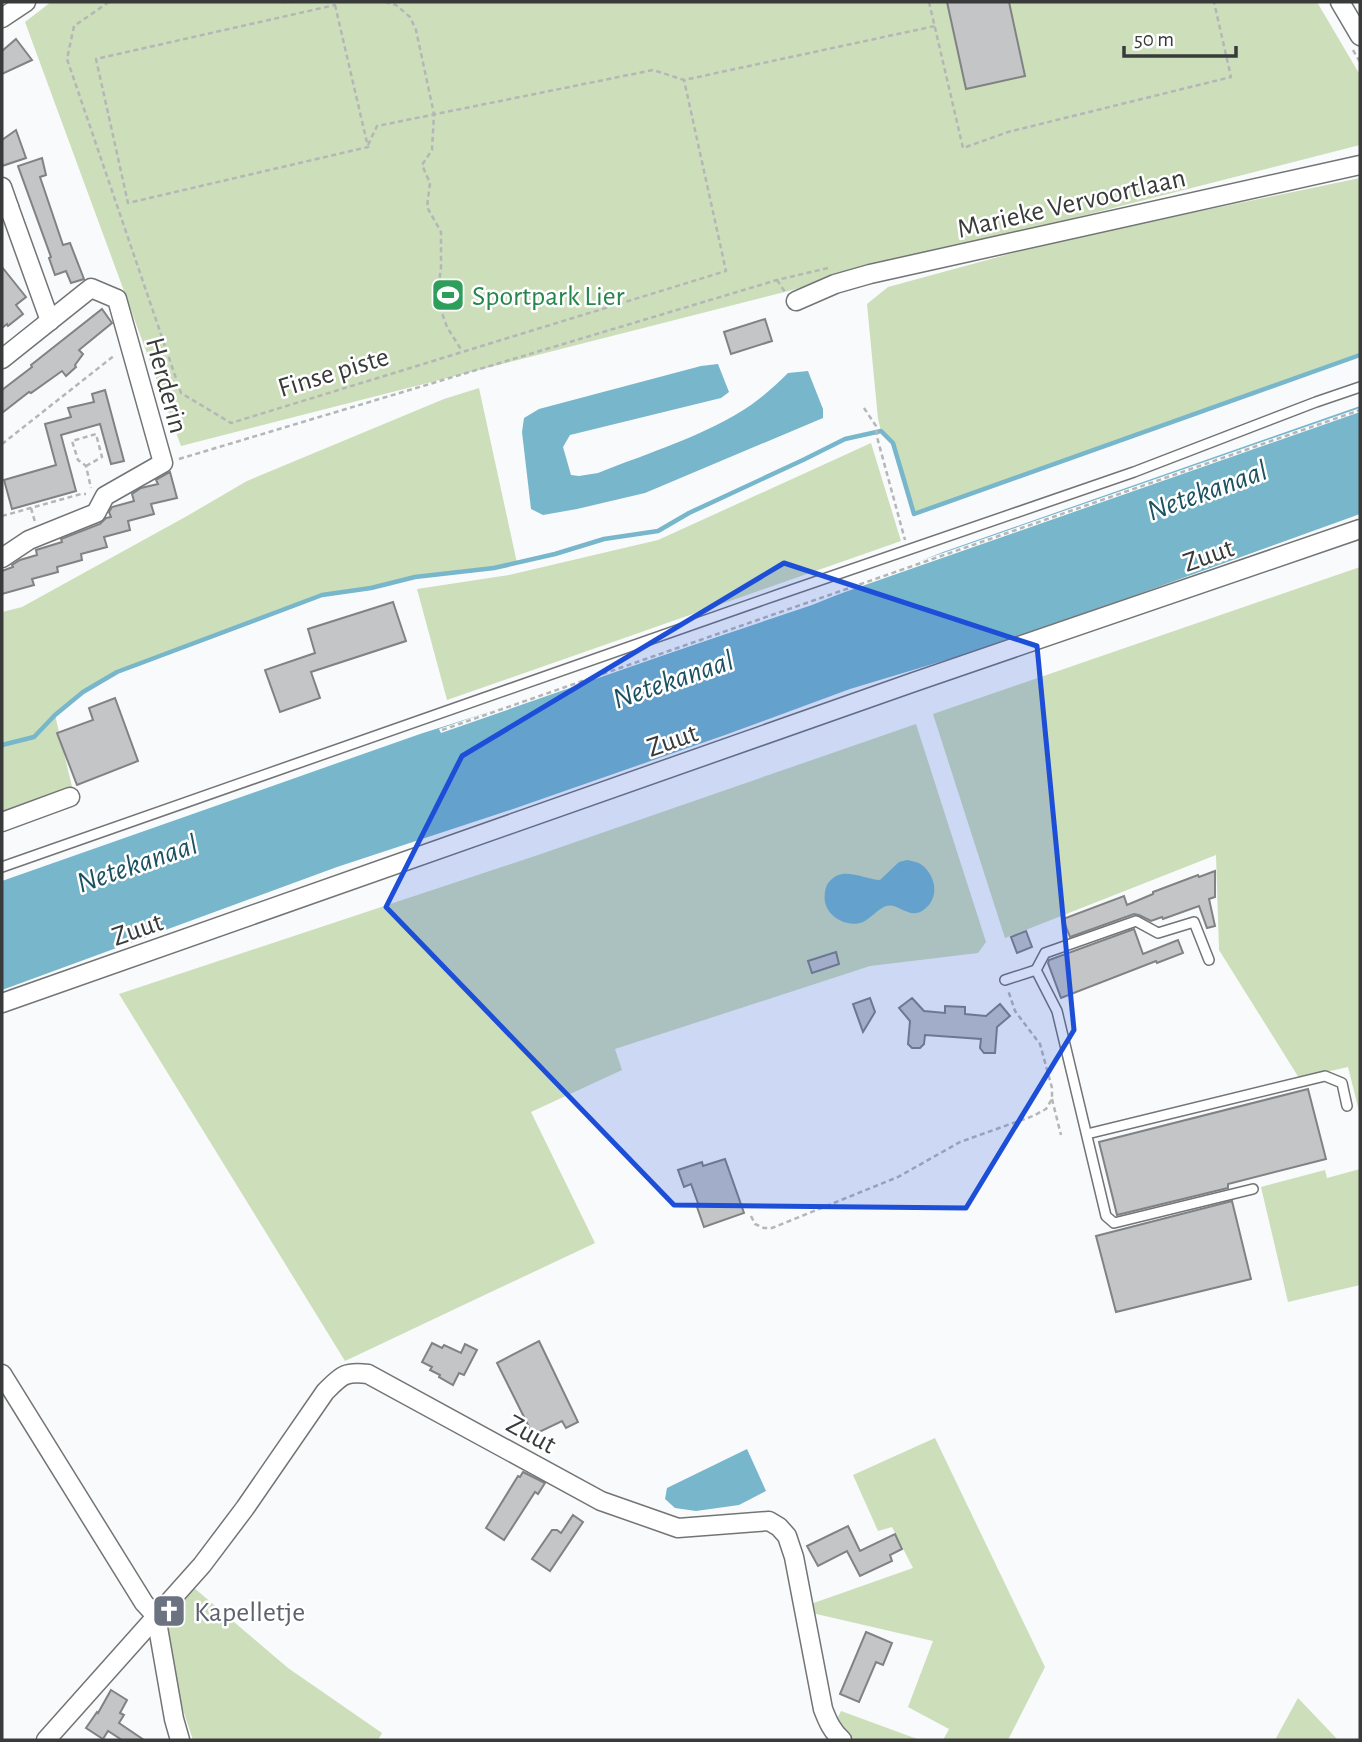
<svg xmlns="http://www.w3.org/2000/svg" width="1362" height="1742" font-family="'Alegreya Sans',sans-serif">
	<rect width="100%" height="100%" fill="#f9fafc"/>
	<g fill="#cddeba">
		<path d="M51,2H1317L1360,75V145L181,446L25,22Z"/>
		<path d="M1360,178V355L914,514L893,443L881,431L878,419L867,304L888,287L1057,241Z"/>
		<path d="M479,388L517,563L494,568L415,577L370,588L322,595L117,672L83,692L55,715L73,791L2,817V612L22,607L187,516L247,481L444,399Z"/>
		<path d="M871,443L901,541L447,700L417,589L509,575L658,540Z"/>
		<path d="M1360,567V1115L1348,1067L1299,1078L1219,950L1216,855L1005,938L933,714Z"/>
		<path d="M916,724L986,942L978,953L870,966L615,1049L622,1070L531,1112L595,1243L345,1361L119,994L538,855Z"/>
		<path d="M1360,1169V1285L1288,1302L1261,1187L1325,1170L1327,1178Z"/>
		<path d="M935,1438L1045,1667L1008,1740H943L949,1729L908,1707L933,1641L812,1613L808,1605L913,1568L892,1527L878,1531L853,1475Z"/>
		<path d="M193,1587L288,1668L382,1733L378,1740H193L178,1695L167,1620Z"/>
		<path d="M1298,1698L1338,1740H1275Z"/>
		<path d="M841,1711L920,1740H849L835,1723Z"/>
	</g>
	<g fill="#77b6cb">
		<path d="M718,364L729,392L721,398L570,435L563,447L571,475L579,476L598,473C648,453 707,435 751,405C765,395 777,384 788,373L808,371L823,409V418L645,493L577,509L543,515L531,509L522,432L524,418L539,409L701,366Z"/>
		<path d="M1360,406V514L1136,595L976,651L850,689L725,735L516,808L337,867L2,990V881L420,734L592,679L812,605L943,552Z"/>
		<path d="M907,860C912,861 918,862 922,865C937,877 940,900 922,911C908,919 898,902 886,906C878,909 871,918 863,922C849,928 828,918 825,902C824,896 825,886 829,882C842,865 863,879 880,880L899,862Z"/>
		<path d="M747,1449L766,1491L739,1505L696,1511L675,1508L665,1499L667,1488Z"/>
	</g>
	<path fill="#f9fafc" d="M1360,408V412L441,733L439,729L811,601L848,586Z"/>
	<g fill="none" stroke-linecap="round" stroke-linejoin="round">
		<path stroke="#77b6cb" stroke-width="4.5" d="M2,745L34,737L55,715L83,692L117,672L322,595L371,588L415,577L494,568L555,554L604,539L658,531L689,513L803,460L845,439L881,431L893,443L914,514L1360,355"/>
	</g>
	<g fill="#c3c5c6" stroke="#808283" stroke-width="2">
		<path d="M947,2H1009L1025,76L966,89Z"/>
		<path d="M16,39L32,60L2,74V51Z"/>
		<path d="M16,130L26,158L2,166V140Z"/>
		<path d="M42,158L46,175L40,177L63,245L70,243L84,279L71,283L66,271L55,275L49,258L51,257L18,166Z"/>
		<path d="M2,267L26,297L16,305L23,314L8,326L7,324L2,328Z"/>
		<path d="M102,309L112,323L79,350L83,354L75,365L76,367L66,376L62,371L31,393L29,392L2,413V390L32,367L31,365Z"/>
		<path d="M765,319L772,341L731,354L724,332Z"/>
		<path d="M105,390L124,461L111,464L100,424L61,435L76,491L12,509L4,480L56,465L45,424L71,417L68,408L94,402L92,394Z"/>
		<path d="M170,472L177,498L151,504L154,514L128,521L130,530L104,537L107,547L81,554L82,560L57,567L58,572L32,579L34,585L2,594V571L13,567L12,565L20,560L37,555L36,550L62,542L61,539L100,524L106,518L111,517L109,512L112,507L134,501L132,494L141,488L158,484L156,480Z"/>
		<path d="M393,602L406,641L311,672L320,698L280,712L265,670L315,653L308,629Z"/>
		<path d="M115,698L138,761L77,785L57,733L93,720L89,708Z"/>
		<path d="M1215,871V897L1209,899L1215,926L1207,928L1199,906L1163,919L1162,917L1151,921L1139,915L1134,914L1070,937L1063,919L1124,896L1127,905L1153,894V892L1198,875L1199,877Z"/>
		<path d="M1134,929L1143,954L1178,940L1183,953L1157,963L1156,961L1061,998L1048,963L1049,960Z"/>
		<path d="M1026,931L1032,947L1017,953L1011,937Z"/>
		<path d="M836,952L839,964L812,973L808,961Z"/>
		<path d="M870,998L875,1012L863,1032L853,1004Z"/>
		<path d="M912,998L924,1011L945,1013V1006L965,1007V1014L986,1016L1000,1004L1010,1016L997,1027L995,1053H984L980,1048L981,1039L925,1035L924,1044L920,1048H912L908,1044L910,1021L899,1008Z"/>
		<path d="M1308,1089L1326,1159L1228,1184V1188L1117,1215L1099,1142Z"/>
		<path d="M725,1159L744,1213L704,1227L697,1207L699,1206L691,1184L684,1187L678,1170L702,1162L703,1166Z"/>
		<path d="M1232,1201L1251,1279L1116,1312L1096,1236Z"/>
		<path d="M539,1341L578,1422L566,1428L562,1421L533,1435L497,1363Z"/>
		<path d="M432,1343L442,1348L444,1345L461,1353L465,1344L477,1350L464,1375L459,1373L453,1385L439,1377L440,1375L430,1370L432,1367L422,1362Z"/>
		<path d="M523,1472L545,1483L538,1494L535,1492L504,1540L486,1528L518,1476L520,1477Z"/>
		<path d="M573,1515L583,1522L550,1571L532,1559L552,1530H557L561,1533Z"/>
		<path d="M848,1526L860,1551L895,1534L902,1549L890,1555L892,1561L860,1576L847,1551L818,1566L807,1546Z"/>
		<path d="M866,1632L892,1643L883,1665L876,1662L859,1702L840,1694Z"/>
		<path d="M111,1690L127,1700L120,1713L124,1715L119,1723L144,1740H122L108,1731L103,1739L86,1728L97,1712L98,1713Z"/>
	</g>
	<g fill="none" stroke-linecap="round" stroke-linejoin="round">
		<defs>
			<g id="lane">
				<path d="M2,867L777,595L1134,472L1316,402L1360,387"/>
				<path d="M1036,970L1045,953L1136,921L1158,933L1194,922L1209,960"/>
				<path d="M1005,980L1036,970L1057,1011L1106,1216L1114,1223L1253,1189"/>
				<path d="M1087,1134L1325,1076L1342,1083L1347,1106"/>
			</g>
			<g id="street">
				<path d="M1340,2L1360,36"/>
				<path d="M2,18L26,2"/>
				<path d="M2,187L9,207"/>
				<path d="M2,209L9,207L50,321"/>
				<path d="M796,301L835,284L870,274L1360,165"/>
				<path d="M2,359L91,288L117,299L163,463L105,496L96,513L29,540L2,558"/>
				<path d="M2,822L70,797"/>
				<path d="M2,1003L914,682L1360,529"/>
				<path d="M2,1374L144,1603L156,1616L174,1719L180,1740"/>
				<path d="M46,1740L202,1565L245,1508L325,1392C341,1376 344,1371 368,1374L601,1501L678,1528L769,1521L779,1527L787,1536L794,1557L823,1709C828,1722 832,1731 842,1740"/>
			</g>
		</defs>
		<use href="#lane" stroke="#727475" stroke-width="12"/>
		<use href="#street" stroke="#727475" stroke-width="21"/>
		<g stroke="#b5b6b7" stroke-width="2.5" stroke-dasharray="5 3.5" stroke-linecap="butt">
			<path d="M109,2L74,26L67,59L181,393L231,423L726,271L684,80"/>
			<path d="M282,2H294"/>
			<path d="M385,2L396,5L410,17L416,30L434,114L432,150L422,165L430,183L427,207L441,232V267L437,299L447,327L462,351"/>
			<path d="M929,2L963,148L1008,132L1231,77L1214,2"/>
			<path d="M335,5L368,147L128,203L96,59Z"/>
			<path d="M1353,50L1360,62"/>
			<path d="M368,145L377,126L653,70L684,80L935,26"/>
			<path d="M777,280L785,292"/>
			<path d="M864,408L876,426L877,437L905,540"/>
			<path d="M2,444L115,355"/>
			<path d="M179,459L777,280L828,268"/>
			<path d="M86,466L102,457L96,434L72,441L78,460L86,466L91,488"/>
			<path d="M31,508L35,522"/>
			<path d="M2,516L81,494H86"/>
			<path d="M442,730L1360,410"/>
			<path d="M1052,1099L1061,1135"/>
			<path d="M751,1216L755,1224L764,1228H772L898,1177L960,1142L1033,1116L1046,1109L1052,1099V1088L1040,1044L1015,1011L1008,990"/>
		</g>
		<use href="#lane" stroke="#fff" stroke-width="9"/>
		<use href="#street" stroke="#fff" stroke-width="18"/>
	</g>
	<path fill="#1d4ed8" fill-opacity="0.2" stroke="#1d4ed8" stroke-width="5" stroke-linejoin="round" d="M784,563L1037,646L1074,1030L966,1208L674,1205L386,907L462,756Z"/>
	<defs>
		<symbol id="stadium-square" viewBox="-11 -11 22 22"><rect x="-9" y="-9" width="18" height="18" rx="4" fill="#2e9e5b" stroke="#fff"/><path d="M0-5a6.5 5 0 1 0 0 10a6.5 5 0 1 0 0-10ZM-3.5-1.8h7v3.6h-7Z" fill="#fff"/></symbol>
		<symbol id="church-square" viewBox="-11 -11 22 22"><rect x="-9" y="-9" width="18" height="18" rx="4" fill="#6b7280" stroke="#fff"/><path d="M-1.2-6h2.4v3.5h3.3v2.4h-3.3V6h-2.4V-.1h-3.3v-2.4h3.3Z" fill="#fff"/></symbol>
	</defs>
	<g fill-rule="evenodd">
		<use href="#stadium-square" x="429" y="276" width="38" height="38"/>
		<use href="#church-square" x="150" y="1592" width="38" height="38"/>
	</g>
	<g text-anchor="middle" stroke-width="5" stroke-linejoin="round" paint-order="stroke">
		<g font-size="28" fill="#393a3a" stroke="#fff">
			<text transform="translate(1071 202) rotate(-13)" y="10">Marieke Vervoortlaan</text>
			<text transform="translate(333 371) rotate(-17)" y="10">Finse piste</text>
			<text transform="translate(168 385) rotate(75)" y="10">Herderin</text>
			<text transform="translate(1208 554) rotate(-19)" y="10">Zuut</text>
			<text transform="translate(672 739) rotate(-19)" y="10">Zuut</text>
			<text transform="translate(137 928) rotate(-19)" y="10">Zuut</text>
			<text transform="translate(532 1433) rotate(29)" y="10">Zuut</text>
		</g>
		<g font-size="28" fill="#27864d" stroke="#fff" text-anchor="start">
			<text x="472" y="305">Sportpark Lier</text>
		</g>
		<g font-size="28" fill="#5b616d" stroke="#fff" text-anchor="start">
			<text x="194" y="1621">Kapelletje</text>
		</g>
		<g font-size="30" font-style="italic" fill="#1b5160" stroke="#fff">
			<text transform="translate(1207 490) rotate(-20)" y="10">Netekanaal</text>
			<text transform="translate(673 679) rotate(-19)" y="10">Netekanaal</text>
			<text transform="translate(137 863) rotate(-19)" y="10">Netekanaal</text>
		</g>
	</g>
	<rect width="1362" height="1742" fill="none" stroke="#393a3a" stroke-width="7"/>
	<path d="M1124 46v10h112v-10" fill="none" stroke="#393a3a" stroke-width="3.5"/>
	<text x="1134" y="46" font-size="21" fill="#393a3a" stroke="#ffffff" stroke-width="5" paint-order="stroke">50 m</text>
</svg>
